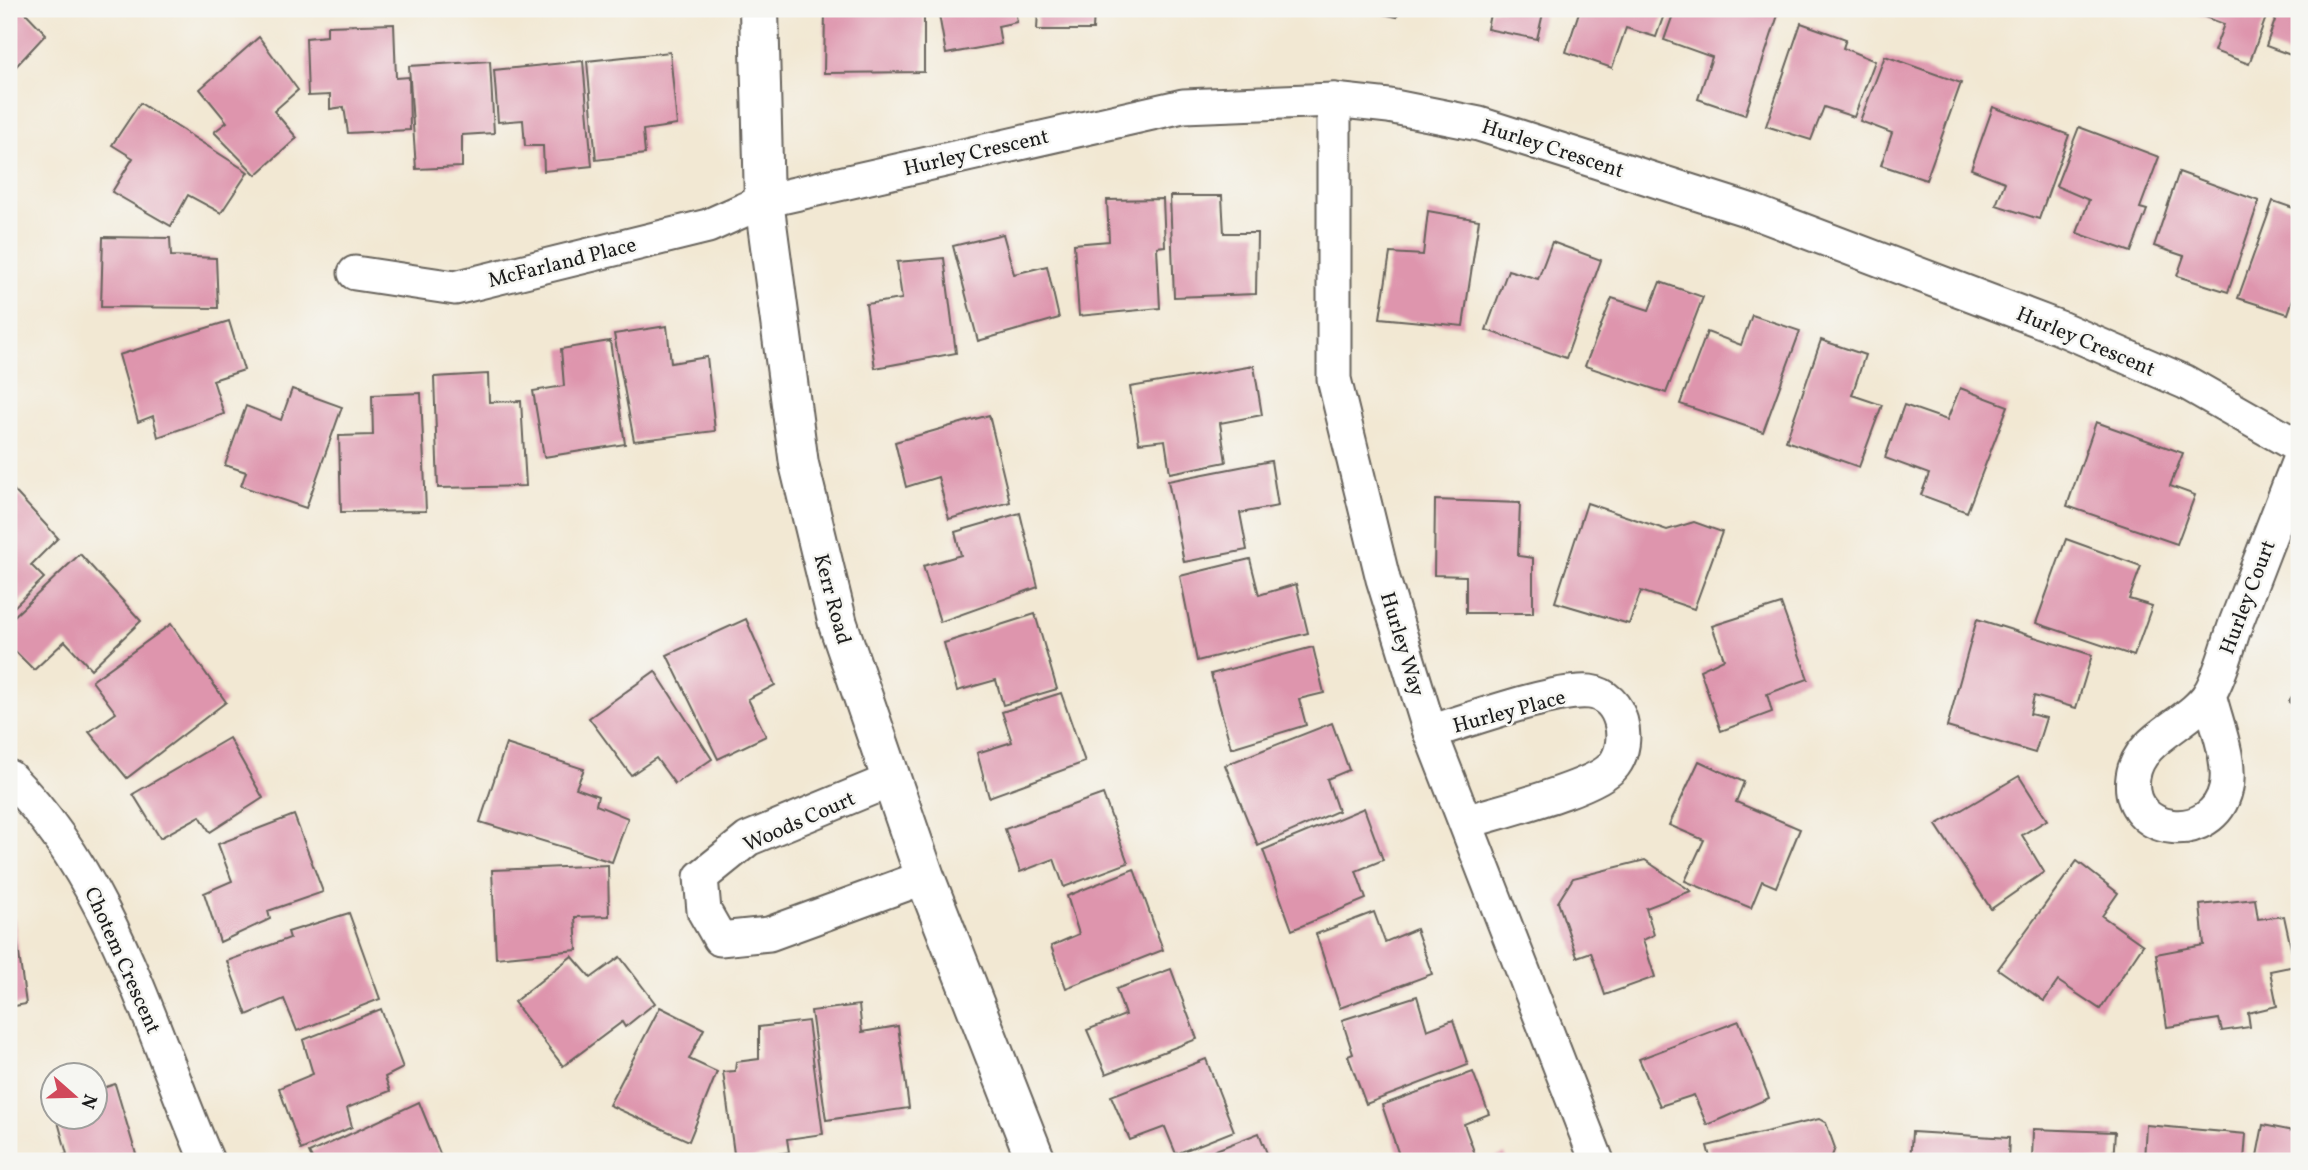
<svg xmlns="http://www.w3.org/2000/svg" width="2308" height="1170" font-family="Vollkorn,serif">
	<rect width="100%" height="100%" fill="#f6f6f2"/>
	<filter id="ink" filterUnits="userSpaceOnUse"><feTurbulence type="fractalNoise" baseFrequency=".0143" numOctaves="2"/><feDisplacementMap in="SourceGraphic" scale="14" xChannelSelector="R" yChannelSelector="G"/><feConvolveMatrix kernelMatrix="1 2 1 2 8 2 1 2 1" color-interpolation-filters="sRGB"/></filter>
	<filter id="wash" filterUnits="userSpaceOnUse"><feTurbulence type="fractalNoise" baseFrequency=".00686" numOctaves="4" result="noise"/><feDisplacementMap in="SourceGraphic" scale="28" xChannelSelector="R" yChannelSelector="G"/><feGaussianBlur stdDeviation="1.57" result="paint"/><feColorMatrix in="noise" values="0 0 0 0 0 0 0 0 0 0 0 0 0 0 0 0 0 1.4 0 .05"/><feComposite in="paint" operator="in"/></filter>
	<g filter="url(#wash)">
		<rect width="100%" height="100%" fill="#f2e8d3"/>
		<g id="blocks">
			<g fill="#de95ad">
				<path d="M9,9H22L46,34L9,74Z"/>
				<path d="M825,9H924V72L824,73Z"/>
				<path d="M938,9H1015L1017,22L998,26L1001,44L946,54Z"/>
				<path d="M1038,9H1094L1093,30H1037Z"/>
				<path d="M1152,9H1182V14Z"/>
				<path d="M1360,9H1399L1397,17Z"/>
				<path d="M1491,9H1544L1537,39L1487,29Z"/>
				<path d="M1580,9H1666L1656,37L1626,28L1612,68L1566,52Z"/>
				<path d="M1675,9H1780L1745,115L1698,99L1712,57L1664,40Z"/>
				<path d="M2183,9H2269L2249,64L2214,51L2224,24Z"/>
				<path d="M2279,9H2299V58L2266,46Z"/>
				<path d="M1801,23L1846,39L1843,48L1875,61L1854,117L1824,107L1811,140L1766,126Z"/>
				<path d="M394,24L396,78L409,77L410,130L348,133L344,107L330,109V95L308,96L306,38L327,36V26Z"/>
				<path d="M259,37L298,90L274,111L297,138L256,175L214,132L227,122L200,89Z"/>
				<path d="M670,52L677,125L643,130L645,154L596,160L587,61Z"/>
				<path d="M1885,56L1961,83L1926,180L1881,165L1892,133L1860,121Z"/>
				<path d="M490,61L494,133L462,135V167L416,169L409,66Z"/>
				<path d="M583,61L592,166L544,171L543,146H525L523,120L498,122L494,70Z"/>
				<path d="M140,103L248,172L221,213L188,195L171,226L112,192L133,158L112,145Z"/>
				<path d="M1993,107L2069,135L2039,219L1996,205L2005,182L1971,169Z"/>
				<path d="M2079,127L2159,157L2140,208L2147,210L2131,252L2077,233L2089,200L2056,186Z"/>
				<path d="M2179,172L2259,201L2228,292L2177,276L2184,256L2154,246Z"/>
				<path d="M1170,196H1222L1224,233H1257L1256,294L1174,297Z"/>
				<path d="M1163,199L1165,246L1157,247L1160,308L1079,316L1074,244L1109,241L1107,200Z"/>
				<path d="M2273,201L2299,210V298L2294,296L2288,314L2238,298Z"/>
				<path d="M1428,211L1479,220L1463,326L1380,318L1390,253L1423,255Z"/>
				<path d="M1003,234L1014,274L1047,266L1059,318L978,341L953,246Z"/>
				<path d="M103,237L170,238L171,256L216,258L218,308L101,307Z"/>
				<path d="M1552,242L1601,260L1566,358L1486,330L1508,270L1538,279Z"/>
				<path d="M944,258L956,353L875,368L866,304L902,299L897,262Z"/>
				<path d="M1660,282L1703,297L1666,393L1585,366L1612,298L1649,310Z"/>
				<path d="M1752,315L1800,331L1763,432L1680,404L1707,332L1741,345Z"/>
				<path d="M229,321L244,370L213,380L224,414L158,437L153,416L138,422L119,355Z"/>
				<path d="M667,326L671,363L707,357L715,431L634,441L614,334Z"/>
				<path d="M1821,340L1865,355L1852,395L1882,405L1859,467L1786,441Z"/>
				<path d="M610,341L625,444L544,457L533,391L564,386L561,349Z"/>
				<path d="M1254,366L1262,415L1220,423L1226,462L1170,473L1165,440L1139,443L1130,387Z"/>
				<path d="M488,374L489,402L521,401L526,486L438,488L434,377Z"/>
				<path d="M1960,388L2008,406L1967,512L1921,495L1929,474L1885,458L1904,405L1947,420Z"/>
				<path d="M292,389L342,407L306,508L241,486L246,472L225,465L246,406L281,420Z"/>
				<path d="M421,393L426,511L341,512L339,436L373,435L372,395Z"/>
				<path d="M989,415L1010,502L949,519L938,477L906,487L895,442Z"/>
				<path d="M2096,422L2183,453L2170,486L2195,495L2177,544L2067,506Z"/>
				<path d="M1271,461L1278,506L1240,513L1247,550L1184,562L1168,481Z"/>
				<path d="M9,485L58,538L31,565L44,578L9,612Z"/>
				<path d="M1435,500L1520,503L1518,556L1533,558V613H1466V576L1434,575Z"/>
				<path d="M1587,503L1667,530L1694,522L1722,532L1694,609L1641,591L1629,624L1555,602Z"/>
				<path d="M1020,513L1038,587L940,622L923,566L961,555L955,532Z"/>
				<path d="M2066,539L2141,566L2129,599L2152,606L2134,656L2036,623Z"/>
				<path d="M80,554L141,621L91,669L65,641L34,670L9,645V621Z"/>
				<path d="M1250,559L1259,595L1296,584L1308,633L1197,661L1180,576Z"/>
				<path d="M1781,604L1808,679L1767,694L1772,712L1721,731L1700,670L1724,659L1712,626Z"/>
				<path d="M1035,614L1057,689L1003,705L996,680L957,691L944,643Z"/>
				<path d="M746,619L775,685L748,699L766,736L718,759L667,655Z"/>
				<path d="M1977,619L2092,655L2076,708L2034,696L2030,714L2046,718L2035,753L1947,727Z"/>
				<path d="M171,624L226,702L127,778L89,732L116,713L92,681Z"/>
				<path d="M1313,647L1324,693L1299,699L1306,725L1231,748L1211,674Z"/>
				<path d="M655,671L712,759L675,784L656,758L631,775L589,718Z"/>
				<path d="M2299,686V709L2289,702Z"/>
				<path d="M1061,693L1085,762L989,797L977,753L1012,742L1002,712Z"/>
				<path d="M1332,723L1349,770L1327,779L1338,811L1258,846L1225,765Z"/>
				<path d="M229,738L263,798L210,832L200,816L160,838L133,794Z"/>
				<path d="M506,744L584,769L576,788L598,796L596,805L628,818L612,862L480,822Z"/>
				<path d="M1699,761L1744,782L1736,802L1800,829L1776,887L1762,881L1751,908L1685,881L1704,840L1669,825Z"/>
				<path d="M2019,776L2047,820L2022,835L2044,872L1991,909L1936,825Z"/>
				<path d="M1103,794L1128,863L1064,887L1054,859L1020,872L1005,829Z"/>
				<path d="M1364,808L1383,860L1356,871L1366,899L1292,930L1263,850Z"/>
				<path d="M294,815L323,892L268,911L270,919L220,942L204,893L232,881L218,844Z"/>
				<path d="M1645,860L1691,891L1646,908L1654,935L1643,940L1655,977L1605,995L1591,952L1577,957L1558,902L1573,878Z"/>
				<path d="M2077,861L2118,893L2102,916L2143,945L2100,1009L2058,981L2044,1001L1998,969Z"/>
				<path d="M608,865L609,916L575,917L577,950L496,958L492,870Z"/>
				<path d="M1134,869L1163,950L1066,988L1051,946L1079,934L1067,896Z"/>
				<path d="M2255,899L2258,919L2284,916L2295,966L2270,971L2277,1006L2248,1013L2250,1027L2222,1031L2219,1019L2167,1027L2156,954L2204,945L2200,905Z"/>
				<path d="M1374,912L1385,942L1416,929L1432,974L1340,1008L1316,934Z"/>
				<path d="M349,913L380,999L297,1031L284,999L247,1015L227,961L290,938L288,932Z"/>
				<path d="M14,918L26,1004L9,1007V919Z"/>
				<path d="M572,956L591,978L620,957L655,1003L625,1027L622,1022L563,1066L514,1002Z"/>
				<path d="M1171,969L1197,1039L1106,1074L1087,1030L1125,1015L1116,989Z"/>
				<path d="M1417,996L1427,1030L1453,1020L1468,1065L1366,1104L1348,1056L1353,1054L1342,1020Z"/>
				<path d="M859,1005L862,1032L898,1026L909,1108L826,1120L811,1011Z"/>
				<path d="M660,1007L704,1029L689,1059L717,1072L689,1141L609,1105Z"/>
				<path d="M381,1009L403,1068L385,1077L390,1091L347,1108L352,1127L301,1150L279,1088L313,1074L303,1040Z"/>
				<path d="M808,1021L823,1134L787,1139L789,1152L735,1161L723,1072L735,1071L736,1062L759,1059V1027Z"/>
				<path d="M1739,1021L1769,1098L1707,1125L1694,1095L1660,1106L1639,1059Z"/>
				<path d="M1206,1059L1234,1131L1176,1154L1165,1127L1130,1140L1111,1096Z"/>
				<path d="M1473,1072L1489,1114L1464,1124L1476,1157L1467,1161H1401L1382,1105Z"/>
				<path d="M115,1084L138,1161H47L67,1154L57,1118H94V1091Z"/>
				<path d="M419,1102L443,1161H313L309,1153Z"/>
				<path d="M1819,1119L1826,1123L1835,1148L1830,1161H1711L1707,1146Z"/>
				<path d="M2146,1125L2246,1134L2244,1161H2144Z"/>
				<path d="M2263,1125L2299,1132V1161H2256Z"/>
				<path d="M2033,1129L2115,1132L2113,1161H2032Z"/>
				<path d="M1912,1132L2009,1138L2008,1161H1910Z"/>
				<path d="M1259,1133L1270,1161H1188Z"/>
				<path d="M1505,1154L1508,1161H1486Z"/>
			</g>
		</g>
	</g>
	<g filter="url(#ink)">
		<use href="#blocks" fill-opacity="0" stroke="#67635c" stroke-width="2"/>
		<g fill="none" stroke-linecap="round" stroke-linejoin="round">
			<defs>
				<g id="minor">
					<path d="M1334,100V379L1383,579L1430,732L1597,1161"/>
					<path d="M355,273L455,288L708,226L764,201L1183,106L1334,100L1389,106L1479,124L1752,211L2060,328L2185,382L2299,447"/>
					<path d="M2209,694C2215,721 2232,760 2226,788C2213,846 2125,836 2133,777C2138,737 2191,724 2210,693C2222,672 2228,645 2236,623C2257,569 2278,515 2299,460"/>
					<path d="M1430,732C1466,721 1557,688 1590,692C1622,696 1632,741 1614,765C1597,788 1497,812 1466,822"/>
					<path d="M9,777C113,881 150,1030 207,1161"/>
					<path d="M891,780L748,839L701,877L704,911L720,939L769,934L925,877"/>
				</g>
				<path id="tertiary" d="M759,9L764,201L799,464L838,624L925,877L1036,1161"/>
			</defs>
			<use href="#minor" stroke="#67635c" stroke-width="37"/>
			<use href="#tertiary" stroke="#67635c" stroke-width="42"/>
			<use href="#minor" stroke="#fff" stroke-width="33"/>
			<use href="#tertiary" stroke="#fff" stroke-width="38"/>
		</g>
	</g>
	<g text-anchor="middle" stroke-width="5" stroke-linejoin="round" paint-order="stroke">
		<g font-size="21" fill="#1c1c1c" stroke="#f6f6f2">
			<text transform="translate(1553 148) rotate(18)" y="7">Hurley Crescent</text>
			<text transform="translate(976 152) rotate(-13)" y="7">Hurley Crescent</text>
			<text transform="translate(562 262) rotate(-14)" y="7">McFarland Place</text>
			<text transform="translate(2086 341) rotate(23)" y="7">Hurley Crescent</text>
			<text transform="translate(2247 597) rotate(-69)" y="7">Hurley Court</text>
			<text transform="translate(833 599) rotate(75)" y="7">Kerr Road</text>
			<text transform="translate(1403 644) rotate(73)" y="7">Hurley Way</text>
			<text transform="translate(1509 711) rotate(-15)" y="7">Hurley Place</text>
			<text transform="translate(799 821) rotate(-24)" y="7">Woods Court</text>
			<text transform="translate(123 960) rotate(66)" y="7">Chotem Crescent</text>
		</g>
	</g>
	<rect width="2308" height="1170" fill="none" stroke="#f6f6f2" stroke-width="35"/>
	<g transform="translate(74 1096) rotate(110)"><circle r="33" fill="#f6f6f2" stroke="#9f9f9c" stroke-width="2"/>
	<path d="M0-5L12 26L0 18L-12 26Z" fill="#d1495b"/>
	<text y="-10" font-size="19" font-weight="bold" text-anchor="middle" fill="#1c1c1c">N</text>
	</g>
</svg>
